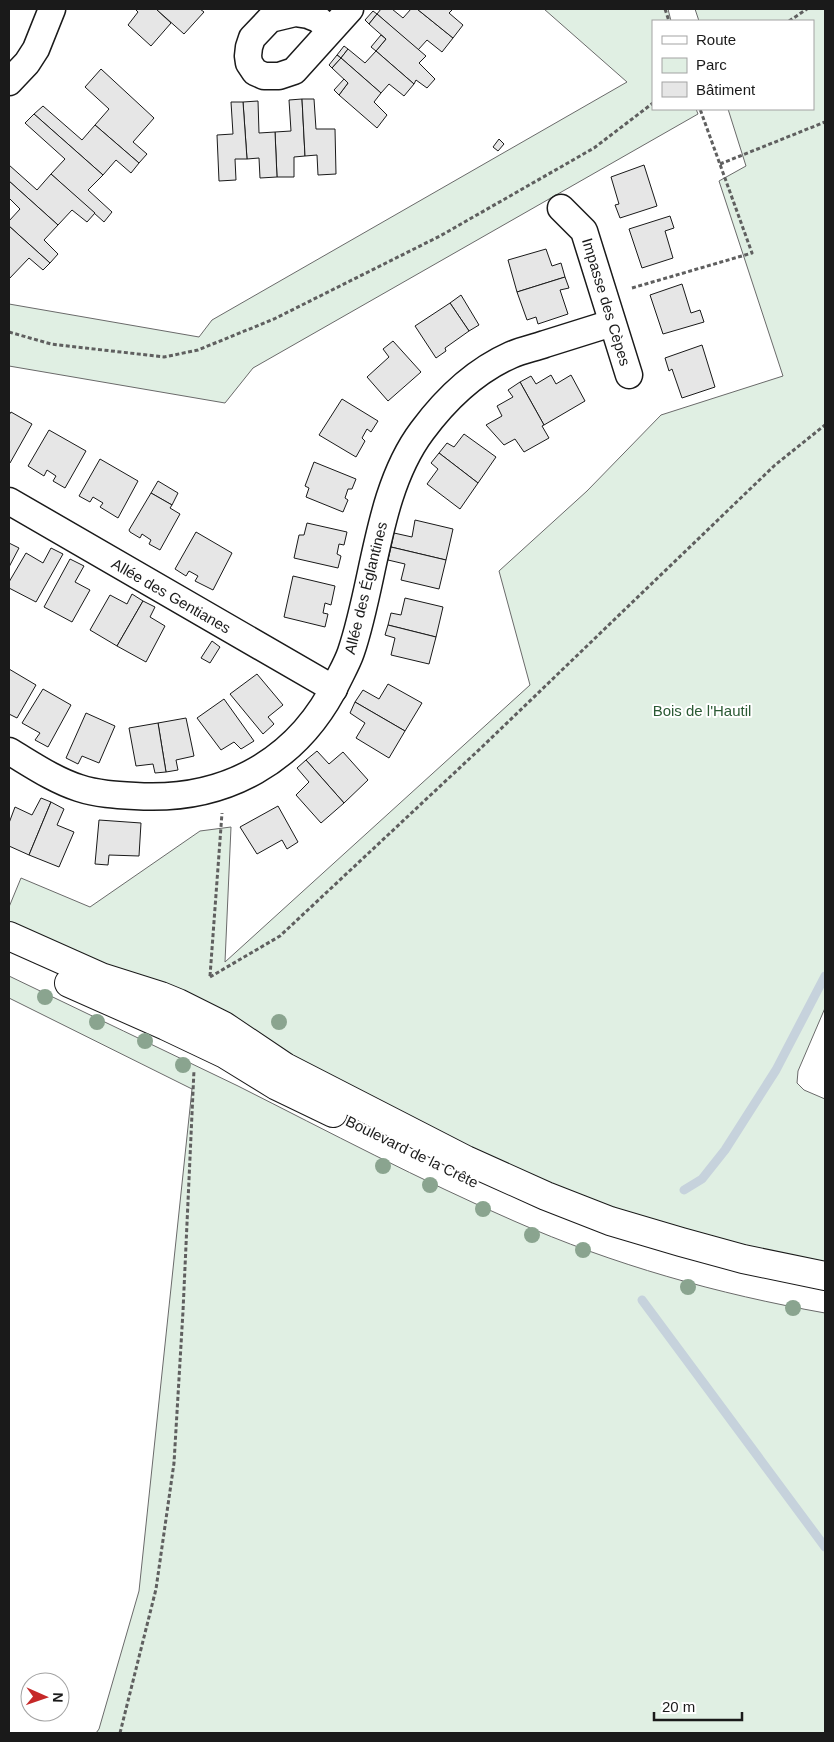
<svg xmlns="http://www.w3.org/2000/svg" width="834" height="1742" font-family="Helvetica,sans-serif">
	<rect width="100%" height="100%" fill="#fff"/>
	<g fill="#e0efe3" stroke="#6a6a6a">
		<path d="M544,9H668L671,21H653V109H696L698,114L253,368L225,403L9,366V304L199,337L212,320L627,82Z"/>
		<path d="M695,9H825V1008L798,1071L797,1083L804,1090L825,1099V1268L727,1245L562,1192L123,976L9,927V907L21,878L90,907L200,831L231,827L225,962L530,685L499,571L587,491L661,415L783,376L719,181L746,166L728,109H813V21H699Z"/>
		<path d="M9,976C85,1013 162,1049 238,1086C329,1132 420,1180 514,1221C614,1265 718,1294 825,1313V1733H96L99,1729L139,1591L192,1089L9,998Z"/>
	</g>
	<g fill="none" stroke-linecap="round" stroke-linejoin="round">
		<g stroke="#c6d2dc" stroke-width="9">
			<path d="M684,1190L702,1179L725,1150L776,1070L825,976"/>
			<path d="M642,1300L825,1547"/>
		</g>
	</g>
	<g fill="#e6e6e6" stroke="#1a1a1a">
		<path d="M135,9H156L171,23L151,46L128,25L138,12Z"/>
		<path d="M156,9H200L204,12L184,34Z"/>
		<path d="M381,9H392L403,18L411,9H417L453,38L442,52L427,40L418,50L377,14Z"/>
		<path d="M417,9H453L449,13L463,25L453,38Z"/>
		<path d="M373,11L377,14L369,24L365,20Z"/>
		<path d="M377,14L426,56L419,63L435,79L427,88L416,80L414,84L376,51L386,39L369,24Z"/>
		<path d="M381,35L386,39L376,51L371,47Z"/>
		<path d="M344,46L348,49L341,58L337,55Z"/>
		<path d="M348,49L365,63L376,51L414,84L404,96L389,84L381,93L341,58Z"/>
		<path d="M337,55L341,58L332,68L329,65Z"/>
		<path d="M341,58L381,93L374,102L387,115L377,128L339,95L348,83L332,68Z"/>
		<path d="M101,69L154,118L133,142L147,154L139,163L95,125L109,109L85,87Z"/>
		<path d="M344,79L348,83L339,95L334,90Z"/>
		<path d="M302,99L305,156L294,157V177H277L275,132L291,131L289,100Z"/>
		<path d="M302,99H314L316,129H335L336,174L318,175L317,155L305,156Z"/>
		<path d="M258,101L259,133L275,132L277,177L260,178L259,158L247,159L243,102Z"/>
		<path d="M231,102H243L247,159H235L236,180L219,181L217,135L233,134Z"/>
		<path d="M43,106L82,140L95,125L139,163L131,173L116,160L103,175L34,114Z"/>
		<path d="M34,114L103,175L88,190L112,212L104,222L51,174L65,159L25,123Z"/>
		<path d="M499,139L504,144L498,151L493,147Z"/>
		<path d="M9,165L37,190L51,174L95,213L87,222L72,210L58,225L9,181Z"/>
		<path d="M644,165L657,206L620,218L615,205L619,204L611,177Z"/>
		<path d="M9,181L58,225L44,240L58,254L50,263L9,226V221L20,209L9,198Z"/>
		<path d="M670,216L674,228L665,231L673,258L642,268L629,229Z"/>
		<path d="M9,226L50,263L43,270L29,258L9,279Z"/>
		<path d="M546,249L552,266L561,263L565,277L517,292L508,260Z"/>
		<path d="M565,277L569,288L560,290L568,314L538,324L536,317L527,320L517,292Z"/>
		<path d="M682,284L691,313L700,310L704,322L663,334L650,295Z"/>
		<path d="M461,295L479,325L469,331L450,303Z"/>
		<path d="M450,303L469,331L445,348L446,351L436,358L415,326Z"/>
		<path d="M393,341L421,372L388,401L367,377L389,357L383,349Z"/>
		<path d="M702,345L715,387L682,398L672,369L669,371L665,358Z"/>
		<path d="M551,375L556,384L571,375L585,401L544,425L520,382L531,376L536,384Z"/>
		<path d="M520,382L544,425L542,426L549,438L524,452L515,439L504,445L486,425L502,416L497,406L513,397L508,390Z"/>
		<path d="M342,399L378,421L371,432L367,429L362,438L365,441L356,457L319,435Z"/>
		<path d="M11,412L32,424L10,463L9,462V415Z"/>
		<path d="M49,430L86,451L65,488L53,481L56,476L47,470L44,476L28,466Z"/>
		<path d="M464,434L496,457L478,483L439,453L447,443L454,447Z"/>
		<path d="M439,453L478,483L460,509L427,484L438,469L431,463Z"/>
		<path d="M100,459L138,481L118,518L100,507L103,503L93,497L90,502L79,496Z"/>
		<path d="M314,462L356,479L352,489H348L345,498L348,500L343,512L306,497L309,488L305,486Z"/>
		<path d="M158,481L178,493L172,505L151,493Z"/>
		<path d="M151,493L172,505L170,508L180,514L160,550L149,544L151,540L142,534L140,538L130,532L129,530Z"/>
		<path d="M415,520L453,529L446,560L391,547L394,533L412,537Z"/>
		<path d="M307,523L347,532L344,545L339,544L337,554L341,556L338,568L294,558L299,535H304Z"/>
		<path d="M196,532L232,553L213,590L195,581L198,576L189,571L186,576L175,569Z"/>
		<path d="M9,543L19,548L9,567Z"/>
		<path d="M391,547L446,560L439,589L401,580L405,564L388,560Z"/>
		<path d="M51,548L63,554L36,602L9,588V582L26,553L43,563Z"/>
		<path d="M70,559L84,566L75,582L90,590L72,622L44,607Z"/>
		<path d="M293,576L335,586L331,605L325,603L323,613L328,614L325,627L284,617Z"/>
		<path d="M132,594L143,601L117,646L90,630L110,595L127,604Z"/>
		<path d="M405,598L443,607L436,637L388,625L391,613L401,615Z"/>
		<path d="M143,601L155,607L150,617L165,626L146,662L117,646Z"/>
		<path d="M388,625L436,637L429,664L391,655L395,638L385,635Z"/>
		<path d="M212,641L220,647L210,663L201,658Z"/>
		<path d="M9,669L36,685L17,718L9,714Z"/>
		<path d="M257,674L283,705L268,717L274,724L263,734L230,694Z"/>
		<path d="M388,684L422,703L405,731L355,702L363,690L379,699Z"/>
		<path d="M43,689L71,705L48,747L35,740L40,733L22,723Z"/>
		<path d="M224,699L254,741L241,749L234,742L221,750L197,718Z"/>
		<path d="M355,702L405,731L389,758L356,738L365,723L350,713Z"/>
		<path d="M86,713L115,726L99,763L82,756L78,764L66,758Z"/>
		<path d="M186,718L194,756L176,760L178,770L166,772L158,723Z"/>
		<path d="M158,723L166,772L155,773L153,764L136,766L129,728Z"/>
		<path d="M317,751L329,764L343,752L368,780L344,803L306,760Z"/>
		<path d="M306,760L344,803L321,823L296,795L309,782L297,768Z"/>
		<path d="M41,798L51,802L29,855L9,846V823L15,807L32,815Z"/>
		<path d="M51,802L64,809L57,825L74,832L59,867L29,855Z"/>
		<path d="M278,806L298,842L287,849L282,840L257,854L240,827Z"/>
		<path d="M99,820L141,823L139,856L109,855L108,865L95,864Z"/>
	</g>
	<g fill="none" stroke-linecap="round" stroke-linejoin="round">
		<defs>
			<g id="street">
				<path d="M330,30L318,19L308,15L295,13L270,19L252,38L249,47L248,56L249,63L255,72L264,76H279L294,71L350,9"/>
				<path d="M9,82L27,63L36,49L52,9"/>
				<path d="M561,208L584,231L629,375"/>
				<path d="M9,501L334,689"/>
				<path d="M9,751C31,764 54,780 79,788C97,794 116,795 135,796C225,802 299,761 338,680C343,670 348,661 351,652C375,582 377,491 422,431C445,400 475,371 511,355C522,350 534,348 545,344C567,337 590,330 612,323"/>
			</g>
			<g id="secondary">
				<path d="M9,936L101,977L161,996L178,1003L224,1026L285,1067L466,1160L546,1196L610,1221L681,1242L743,1259L825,1276"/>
				<path d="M69,983L166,1026L225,1054L277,1086L333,1113"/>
			</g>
		</defs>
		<use href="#street" stroke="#1a1a1a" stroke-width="29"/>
		<use href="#secondary" stroke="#1a1a1a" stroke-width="30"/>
		<g stroke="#5f5f5f" stroke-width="3" stroke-dasharray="4 2.5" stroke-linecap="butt">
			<path d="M665,9L669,21"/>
			<path d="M789,21L807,9"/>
			<path d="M720,164L825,122"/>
			<path d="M632,288L752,253L700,109"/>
			<path d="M9,332L51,344L164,357L198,350L274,319L440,236L594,148L653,103"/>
			<path d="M210,976L222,813"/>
			<path d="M210,977L280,936L483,746L775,465L825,425"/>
			<path d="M120,1733L156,1589L174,1463L183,1311L194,1070"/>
		</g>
		<use href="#street" stroke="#fff" stroke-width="26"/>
		<use href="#secondary" stroke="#fff" stroke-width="28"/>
	</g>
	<g fill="#8aa48f">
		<circle cx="45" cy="997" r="8"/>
		<circle cx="97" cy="1022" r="8"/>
		<circle cx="279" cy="1022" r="8"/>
		<circle cx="145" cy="1041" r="8"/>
		<circle cx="183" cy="1065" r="8"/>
		<circle cx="383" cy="1166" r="8"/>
		<circle cx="430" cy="1185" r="8"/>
		<circle cx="483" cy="1209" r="8"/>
		<circle cx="532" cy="1235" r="8"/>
		<circle cx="583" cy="1250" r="8"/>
		<circle cx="688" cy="1287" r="8"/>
		<circle cx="793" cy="1308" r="8"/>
	</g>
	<g text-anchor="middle" stroke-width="4" stroke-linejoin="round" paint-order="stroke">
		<g font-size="15" fill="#1a1a1a" stroke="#fff">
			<text transform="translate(606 302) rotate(73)" y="5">Impasse des Cèpes</text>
			<text transform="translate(366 588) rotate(-76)" y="5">Allée des Églantines</text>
			<text transform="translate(171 596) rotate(30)" y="5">Allée des Gentianes</text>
			<text transform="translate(412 1152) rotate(26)" y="5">Boulevard de la Crête</text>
		</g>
		<g font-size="15" fill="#2b5a34" stroke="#fff">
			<text x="702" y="716">Bois de l'Hautil</text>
		</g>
	</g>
	<rect width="834" height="1742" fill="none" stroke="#1a1a1a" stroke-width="20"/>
	<rect x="652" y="20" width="162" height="90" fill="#ffffff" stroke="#a3a3a3"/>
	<rect x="662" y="36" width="25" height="8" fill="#ffffff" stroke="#a3a3a3"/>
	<text x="696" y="45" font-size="15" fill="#1a1a1a">Route</text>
	<rect x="662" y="58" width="25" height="15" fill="#e0efe3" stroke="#a3a3a3"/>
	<text x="696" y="70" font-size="15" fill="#1a1a1a">Parc</text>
	<rect x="662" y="82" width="25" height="15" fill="#e6e6e6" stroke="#a3a3a3"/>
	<text x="696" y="95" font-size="15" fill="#1a1a1a">Bâtiment</text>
	<g transform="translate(45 1697) rotate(92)"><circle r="24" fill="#ffffff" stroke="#a3a3a3"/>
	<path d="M0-4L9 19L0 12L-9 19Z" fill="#c62828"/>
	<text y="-8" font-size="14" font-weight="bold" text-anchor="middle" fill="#1a1a1a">N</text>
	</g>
	<path d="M654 1712v8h88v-8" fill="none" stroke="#1a1a1a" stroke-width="2.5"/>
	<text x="662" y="1712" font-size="15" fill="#1a1a1a" stroke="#ffffff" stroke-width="4" paint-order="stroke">20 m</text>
</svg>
